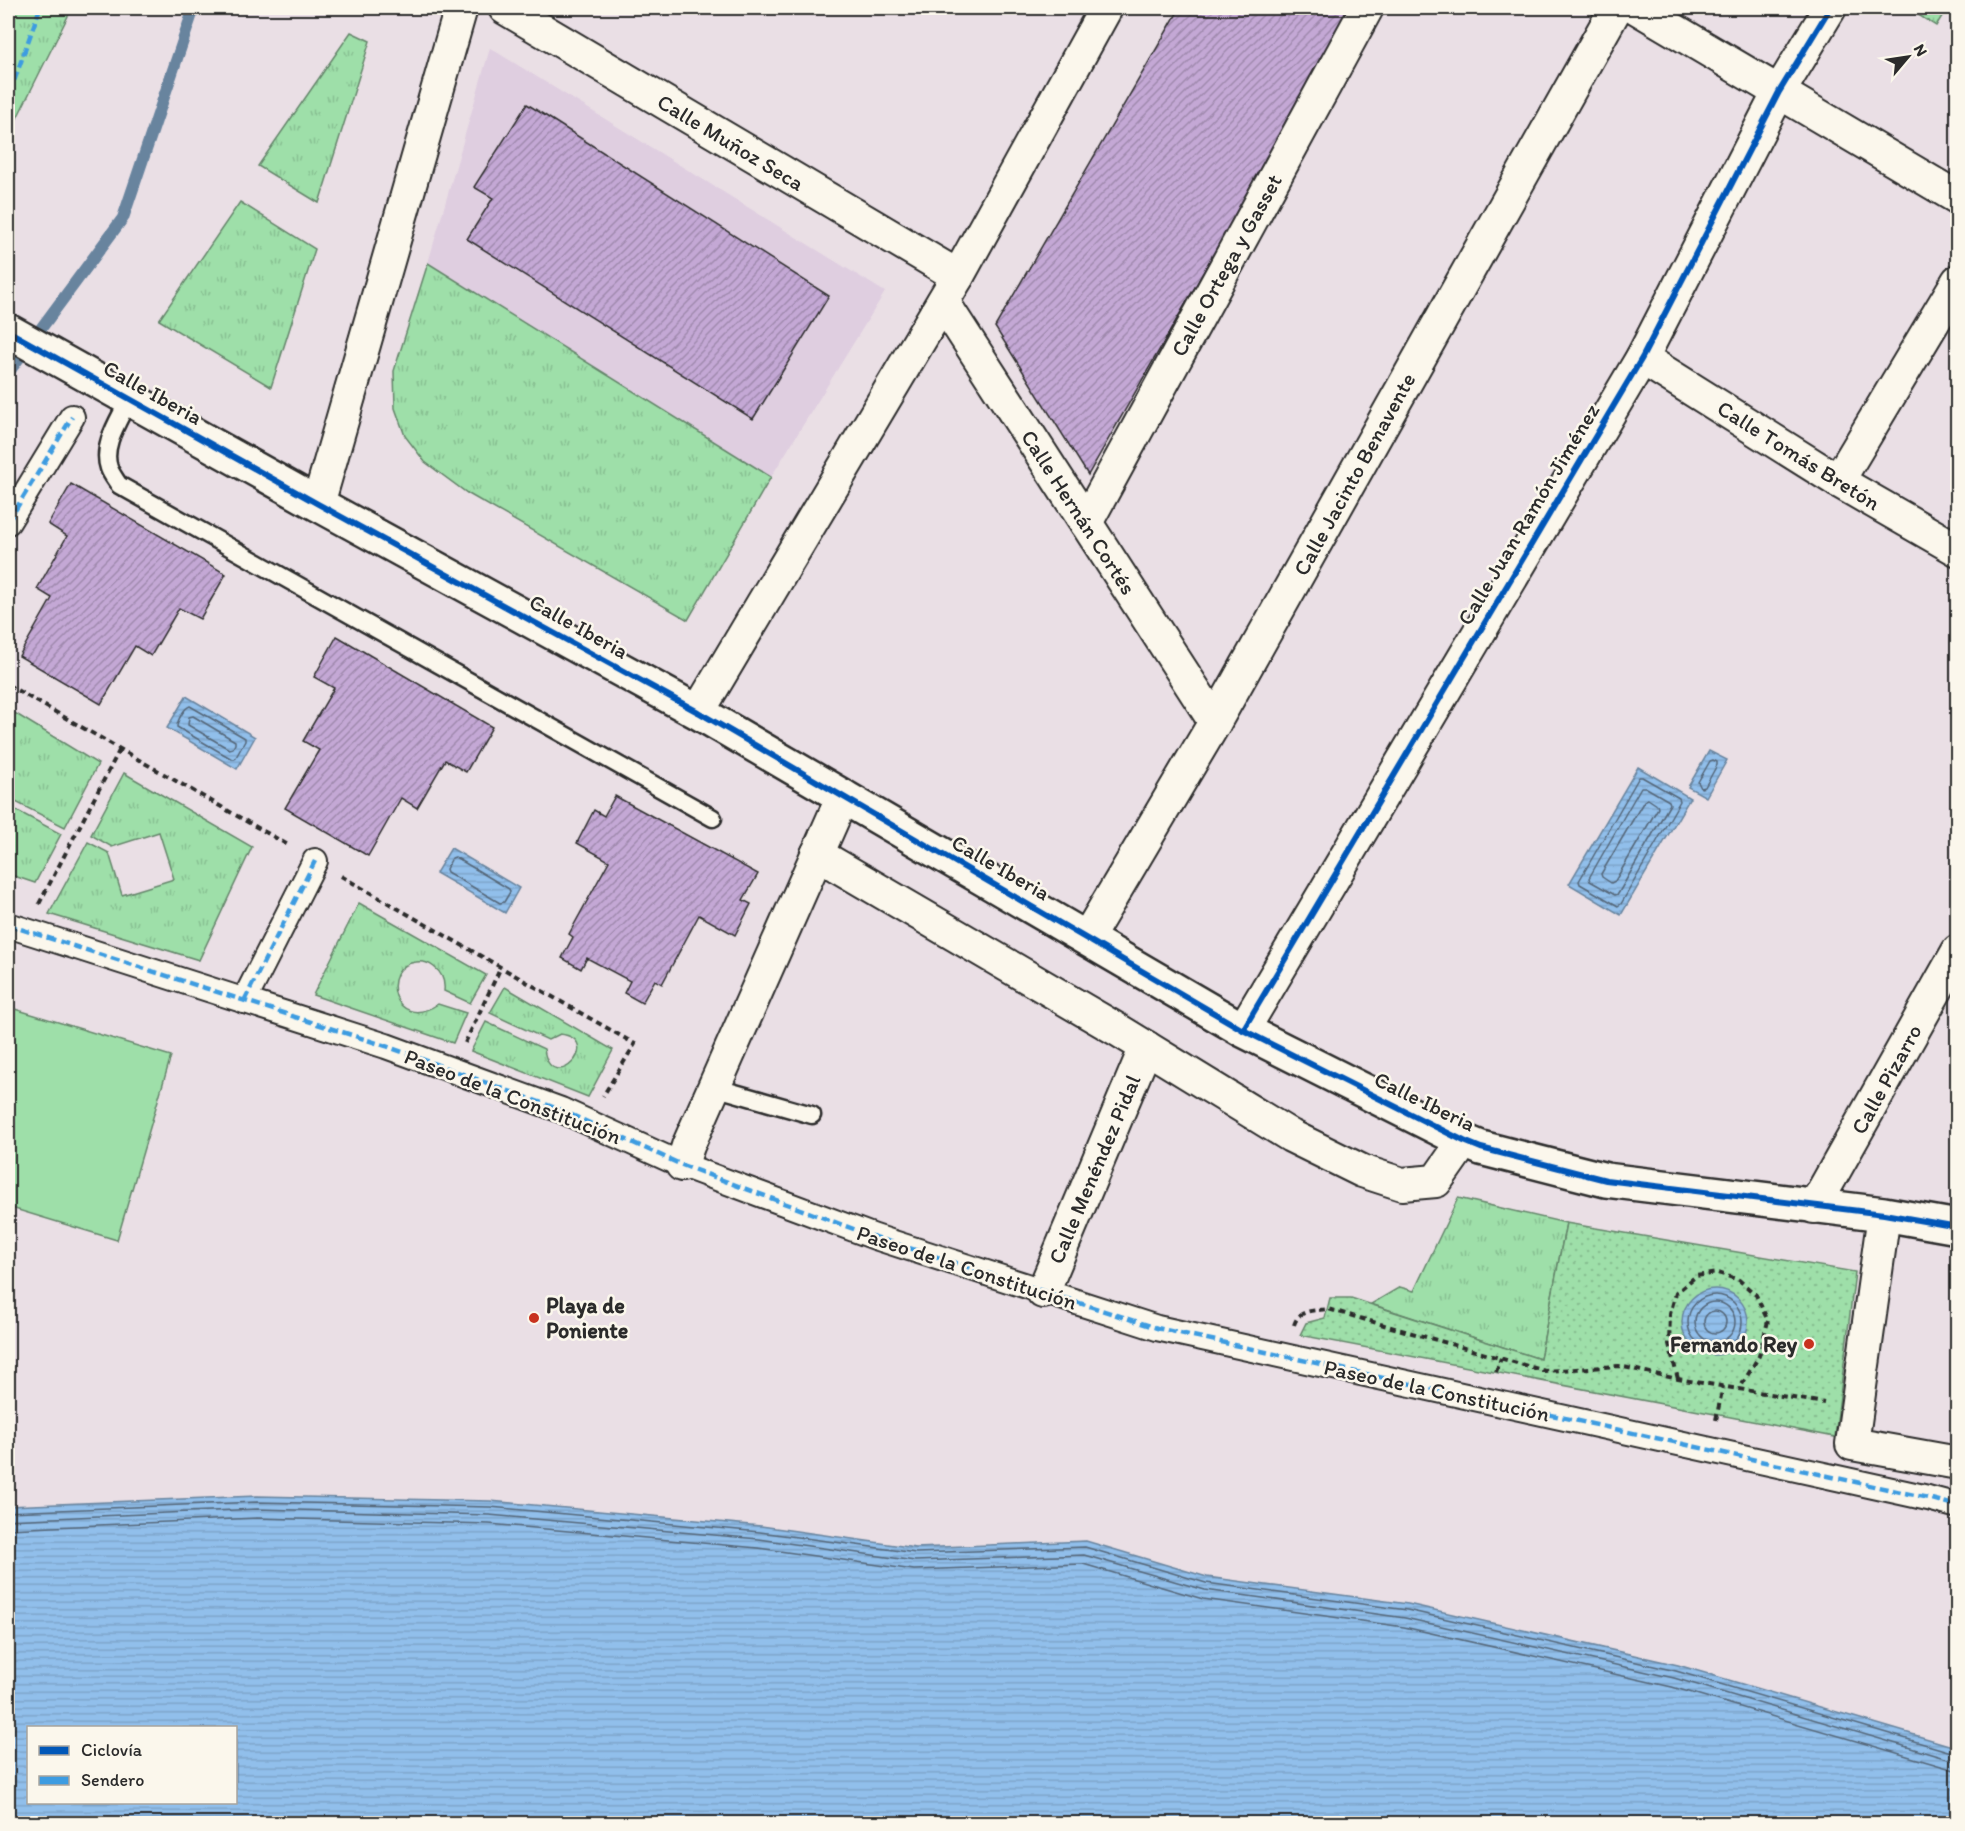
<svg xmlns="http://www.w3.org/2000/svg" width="1965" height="1831" font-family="Itim,sans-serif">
	<defs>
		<pattern id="grass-tufts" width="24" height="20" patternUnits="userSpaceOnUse" patternTransform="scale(1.5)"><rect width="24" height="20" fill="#9edfa9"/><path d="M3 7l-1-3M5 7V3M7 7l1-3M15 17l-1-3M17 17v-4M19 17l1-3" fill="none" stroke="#88c092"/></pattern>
		<pattern id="park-dots" width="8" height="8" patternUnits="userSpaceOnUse" patternTransform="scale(1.5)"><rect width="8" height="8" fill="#9edfa9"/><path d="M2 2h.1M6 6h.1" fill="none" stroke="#88c092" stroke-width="1.8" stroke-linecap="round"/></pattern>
		<pattern id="water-rules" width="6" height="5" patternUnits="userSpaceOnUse" patternTransform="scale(1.5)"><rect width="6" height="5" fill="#91bfeb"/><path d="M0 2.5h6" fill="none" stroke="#7da4ca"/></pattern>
		<pattern id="building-hatch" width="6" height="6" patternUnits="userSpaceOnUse" patternTransform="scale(1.5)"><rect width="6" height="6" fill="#c4a8d5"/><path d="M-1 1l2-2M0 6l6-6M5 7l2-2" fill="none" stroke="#9f89ad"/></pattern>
	</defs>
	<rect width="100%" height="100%" fill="#eadfe5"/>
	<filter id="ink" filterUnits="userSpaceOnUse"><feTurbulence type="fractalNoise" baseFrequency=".0167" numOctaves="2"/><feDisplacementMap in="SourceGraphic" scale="12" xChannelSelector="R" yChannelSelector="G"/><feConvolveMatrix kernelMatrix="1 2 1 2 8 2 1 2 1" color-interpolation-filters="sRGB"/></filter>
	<g filter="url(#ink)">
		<path fill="#dfcee0" d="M490,48L885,292L771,477L428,263Z"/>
		<g fill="url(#grass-tufts)" stroke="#64856a" stroke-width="1.5">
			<path d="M8,8H72L8,136Z"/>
			<path d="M1907,8H1947L1936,26Z"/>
			<path d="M351,32L370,41L319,203L258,166Z"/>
			<path d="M240,202L315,249L271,387L159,320Z"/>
			<path d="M428,263L771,477L688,620L467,493L425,462L405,436L395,408L394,371Z"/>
			<path d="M8,709L98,764L65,827L12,800L10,807L61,834L35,883L8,874Z"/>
			<path d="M124,773L252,847L199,960L49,914L88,842L109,853L122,895L174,879L159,832L112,847L91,835Z"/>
			<path d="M359,903L486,975L470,1003L444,991C445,982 442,973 434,967C429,963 423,961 416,962C378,966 393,1034 438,1004L466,1013L453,1043L313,995Z"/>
			<path d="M505,987L613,1050L588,1097L471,1051L486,1022L544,1049C551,1099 607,1040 560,1034L548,1040L490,1013Z"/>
			<path d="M1458,1198L1566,1223L1540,1359L1371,1304L1400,1287L1414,1291Z"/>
		</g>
		<path fill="url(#park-dots)" stroke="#64856a" stroke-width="1.5" d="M1566,1223L1855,1272L1835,1437L1300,1335L1306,1323L1325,1318L1330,1298H1351L1540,1359Z"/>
		<path fill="#9edfa9" stroke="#64856a" stroke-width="1.5" d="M8,1007L171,1056L117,1240L8,1207Z"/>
		<g fill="url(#water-rules)" stroke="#68849e" stroke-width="1.5" fill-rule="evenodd">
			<path d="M186,696L255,737L237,769L167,728Z"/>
			<path d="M1709,751L1727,760L1706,797L1688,787Z"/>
			<path d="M1638,767L1690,798L1621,915L1569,884Z"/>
			<path d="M451,848L519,888L505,913L436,873Z"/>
			<circle cx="1715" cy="1322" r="33"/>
			<path d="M257,1496L490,1501L761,1526L916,1548L1086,1541L1207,1577L1408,1604L1678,1665L1952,1746L1957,1750V1823H8V1506ZM28,1728H236V1802H28Z"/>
		</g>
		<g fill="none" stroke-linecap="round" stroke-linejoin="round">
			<g stroke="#546678" stroke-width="1.5">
				<path d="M190,706L245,738V741L235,759H232L177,727C177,721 184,708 190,706Z"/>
				<path d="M193,716L235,741V744L233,748L229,749L188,725L189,717Z"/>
				<path d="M1713,760L1717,762V765L1705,787L1701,788L1698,782L1710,761Z"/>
				<path d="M1639,777H1642L1679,798L1680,801L1621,904L1618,906L1580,884L1579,881Z"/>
				<path d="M1641,787H1645L1669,801L1670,804L1618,894L1615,895L1590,881L1589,878Z"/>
				<path d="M1648,799L1657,805L1658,808L1615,881L1611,883L1602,877L1601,874L1644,801Z"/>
				<path d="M455,857L509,889L510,892L504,902L500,903L447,872L446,869L452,858Z"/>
				<circle cx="1715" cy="1322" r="27"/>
				<circle cx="1715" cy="1322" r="20"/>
				<circle cx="1715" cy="1322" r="11"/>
				<path d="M8,1512L257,1502L490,1507L760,1532L916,1553L1085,1547L1206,1583L1407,1610L1676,1671L1958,1754"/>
				<path d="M8,1520L257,1509L489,1515L759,1539L915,1561L1084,1555L1205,1590L1405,1618L1674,1678L1958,1762"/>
				<path d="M8,1529L257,1518L489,1524L758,1548L914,1570L1083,1564L1203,1599L1404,1627L1672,1687L1958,1771"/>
			</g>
			<path stroke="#68849e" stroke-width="12" d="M8,373L123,218L194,8"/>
		</g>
		<g fill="url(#building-hatch)" stroke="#2b2b2b" stroke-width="1.5">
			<path d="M1180,8H1354L1088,475L995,327Z"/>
			<path d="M527,104L829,296L753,419L467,239L493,198L474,187Z"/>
			<path d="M71,484L226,574L200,619L179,608L151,656L135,646L101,704L19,656L52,598L37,589L67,536L48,524Z"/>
			<path d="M337,636L492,727L466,772L445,760L417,808L401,798L368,856L285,808L319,750L303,741L334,688L314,677Z"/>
			<path d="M615,796L758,874L743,900L751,904L735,935L699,915L662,984L655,980L642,1003L624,993L630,981L587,958L581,969L562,958L573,937L569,934L609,861L577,843L594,810L604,816Z"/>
		</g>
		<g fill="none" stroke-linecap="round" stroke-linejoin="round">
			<defs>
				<g id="service">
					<path d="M129,399C120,419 101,445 109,468C111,474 116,480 119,485L713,818"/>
					<path d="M714,1087L812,1115"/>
				</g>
				<g id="pedestrian">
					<path d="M8,522L72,417"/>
					<path d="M8,925L386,1046L561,1110L682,1165L875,1237L1157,1328L1928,1498L1958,1506"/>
					<path d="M244,1001L315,861"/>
				</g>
				<g id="minor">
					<path d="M505,8L958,276"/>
					<path d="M1637,8L1958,198"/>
					<path d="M943,302L1215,722"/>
					<path d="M1642,358L1838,481L1958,550"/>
					<path d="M1838,481L1958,281"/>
					<path d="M318,504L461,8"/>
					<path d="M1086,523L1367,8"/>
					<path d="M698,712L958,276L1106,8"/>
					<path d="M817,854L1118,1030L1291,1136L1362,1171L1402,1184L1436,1181L1464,1141"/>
					<path d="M1087,938L1215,722L1616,8"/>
					<path d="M1243,1030L1642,358L1779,92L1830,8"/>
					<path d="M682,1165L688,1146L843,796"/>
					<path d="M1814,1207L1958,951"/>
					<path d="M1884,1214L1852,1444L1958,1463"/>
					<path d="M1043,1292L1146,1047"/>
				</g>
				<path id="secondary" d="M8,331L318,504L698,712L1243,1030L1464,1141L1481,1148L1606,1180L1884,1214L1958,1227"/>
			</defs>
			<use href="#service" stroke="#2b2b2b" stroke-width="21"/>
			<use href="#pedestrian" stroke="#2b2b2b" stroke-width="28"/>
			<use href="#minor" stroke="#2b2b2b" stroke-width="36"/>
			<use href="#secondary" stroke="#2b2b2b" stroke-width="38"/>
			<g stroke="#2b2b2b" stroke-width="4" stroke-dasharray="6 4.5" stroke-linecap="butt">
				<path d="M8,685L288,845"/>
				<path d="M341,876L635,1044L603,1096"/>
				<path d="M39,904L120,749"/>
				<path d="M465,1043L501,967"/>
				<path d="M1294,1325C1299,1309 1313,1311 1328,1309L1545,1371L1619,1366L1678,1379L1824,1403"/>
				<path d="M1496,1372L1501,1358"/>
				<path d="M1678,1379L1669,1344L1670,1314L1676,1293L1696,1276L1718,1273L1739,1280L1756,1295L1768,1321L1759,1356L1740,1388"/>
				<path d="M1716,1420L1723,1386"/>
			</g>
			<use href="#service" stroke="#fbf7ec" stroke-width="16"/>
			<use href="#pedestrian" stroke="#fbf7ec" stroke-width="24"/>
			<use href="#minor" stroke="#fbf7ec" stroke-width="32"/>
			<use href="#secondary" stroke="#fbf7ec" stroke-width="33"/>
			<g stroke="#3d9ce1" stroke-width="4.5" stroke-dasharray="9 4.5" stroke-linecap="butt">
				<path d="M8,92L13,84L40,8"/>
				<path d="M8,522L72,417"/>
				<path d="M8,925L386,1046L561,1110L682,1165L875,1237L1157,1328L1928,1498L1958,1506"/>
				<path d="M244,1001L315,861"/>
			</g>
			<defs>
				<g id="cycleway">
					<path d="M8,331L318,504L698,712L1243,1030L1464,1141L1481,1148L1606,1180L1884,1214L1958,1227"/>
					<path d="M1243,1030L1642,358L1779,92L1830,8"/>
				</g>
			</defs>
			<use href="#cycleway" stroke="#fbf7ec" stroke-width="10"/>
			<use href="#cycleway" stroke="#0057b8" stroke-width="6"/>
		</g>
	</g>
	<g fill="#c8321e" stroke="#fbf7ec" stroke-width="2">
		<circle cx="534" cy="1318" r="6"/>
		<circle cx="1809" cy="1344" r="6"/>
	</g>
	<g text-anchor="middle" stroke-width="5" stroke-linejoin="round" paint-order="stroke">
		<g font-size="22" fill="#2b2b2b" stroke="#fbf7ec">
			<text transform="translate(731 142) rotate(31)" y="8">Calle Muñoz Seca</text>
			<text transform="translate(1226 265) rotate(-61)" y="8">Calle Ortega y Gasset</text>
			<text transform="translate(153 392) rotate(29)" y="8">Calle Iberia</text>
			<text transform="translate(1799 455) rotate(32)" y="8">Calle Tomás Bretón</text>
			<text transform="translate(1354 474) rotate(-61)" y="8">Calle Jacinto Benavente</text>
			<text transform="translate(1079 512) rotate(57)" y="8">Calle Hernán Cortés</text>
			<text transform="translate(1528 514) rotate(-59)" y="8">Calle Juan Ramón Jiménez</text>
			<text transform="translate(579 626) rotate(29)" y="8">Calle Iberia</text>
			<text transform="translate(1001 867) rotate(30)" y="8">Calle Iberia</text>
			<text transform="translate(1886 1079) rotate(-61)" y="8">Calle Pizarro</text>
			<text transform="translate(513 1096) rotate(21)" y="8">Paseo de la Constitución</text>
			<text transform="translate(1425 1101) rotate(26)" y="8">Calle Iberia</text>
			<text transform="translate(1094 1169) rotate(-67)" y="8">Calle Menéndez Pidal</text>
			<text transform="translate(967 1267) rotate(18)" y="8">Paseo de la Constitución</text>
			<text transform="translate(1437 1390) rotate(12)" y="8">Paseo de la Constitución</text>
		</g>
		<g font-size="22" font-weight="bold" fill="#2b2b2b" stroke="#fbf7ec" text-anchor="start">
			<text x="546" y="1313">Playa de<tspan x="546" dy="25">Poniente</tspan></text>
			<text x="1797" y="1352" text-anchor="end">Fernando Rey</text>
		</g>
	</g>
	<rect width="1965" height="1831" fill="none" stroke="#fbf7ec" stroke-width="30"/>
	<rect x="15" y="15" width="1935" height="1801" fill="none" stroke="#2b2b2b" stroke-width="2" filter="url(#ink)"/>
	<rect x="27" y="1726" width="210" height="78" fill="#fbf7ec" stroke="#a8a59f" stroke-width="1.5"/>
	<rect x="39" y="1746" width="30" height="9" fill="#0057b8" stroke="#a8a59f" stroke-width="1.5"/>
	<text x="81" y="1756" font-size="18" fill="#2b2b2b">Ciclovía</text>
	<rect x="39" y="1776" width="30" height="9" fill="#3d9ce1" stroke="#a8a59f" stroke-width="1.5"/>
	<text x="81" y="1786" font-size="18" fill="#2b2b2b">Sendero</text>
	<g transform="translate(1908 57) rotate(61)" stroke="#fbf7ec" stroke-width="4.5" paint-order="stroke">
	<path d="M0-4.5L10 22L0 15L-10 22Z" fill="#2b2b2b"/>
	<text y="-9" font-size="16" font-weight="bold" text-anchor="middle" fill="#2b2b2b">N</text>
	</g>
</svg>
